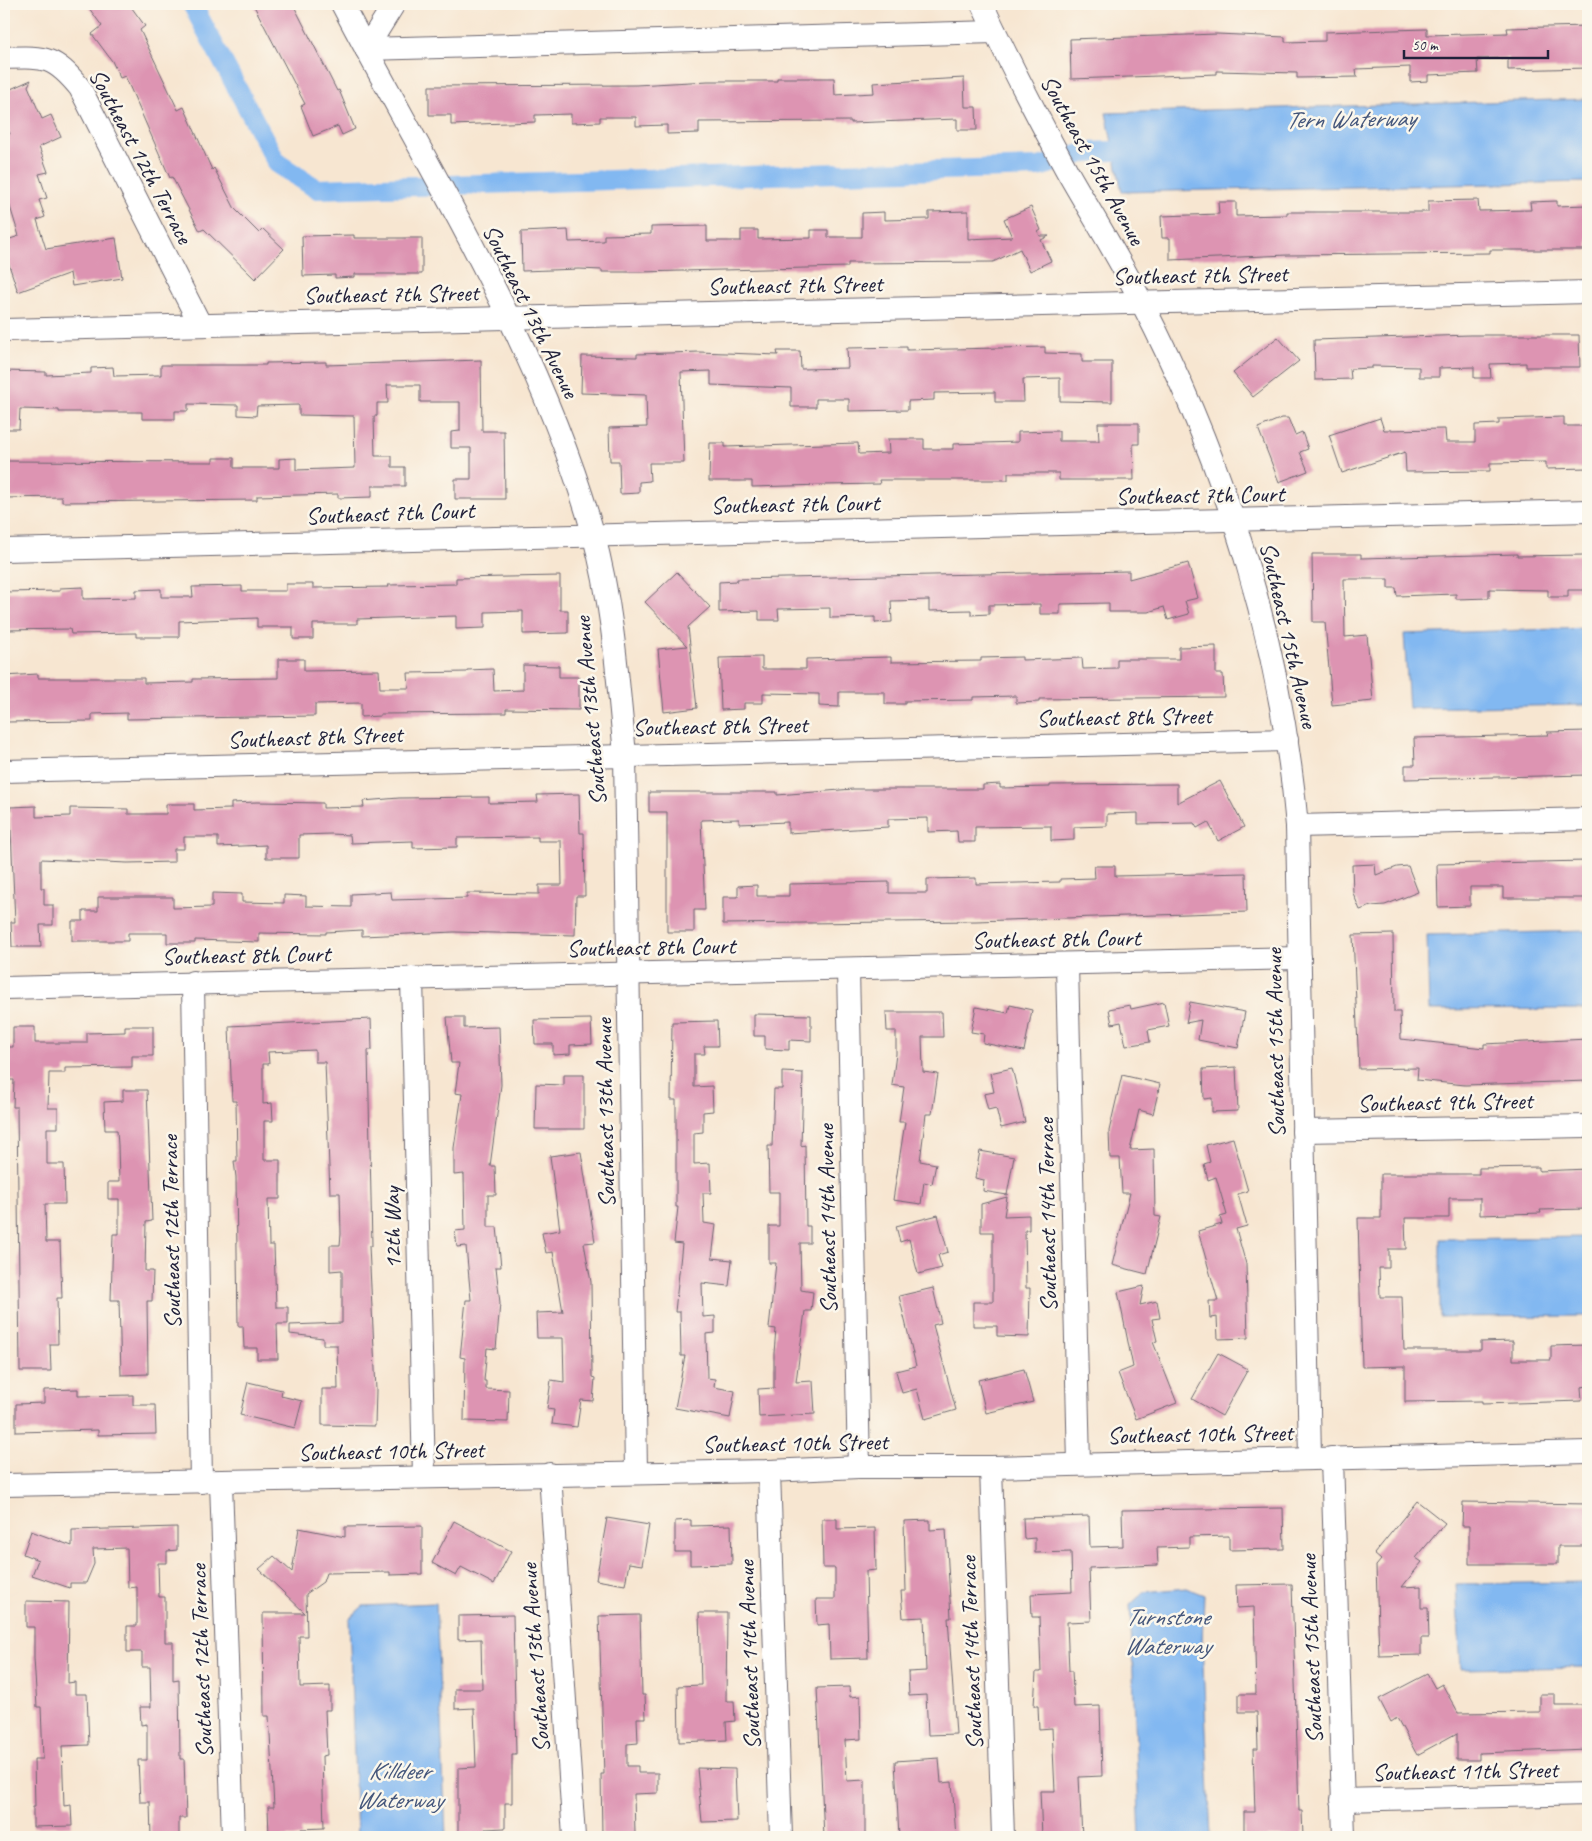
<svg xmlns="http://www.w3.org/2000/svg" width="1592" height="1841" font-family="Caveat,sans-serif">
	<rect width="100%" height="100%" fill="#fbf7ec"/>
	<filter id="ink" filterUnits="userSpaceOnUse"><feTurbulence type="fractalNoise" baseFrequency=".02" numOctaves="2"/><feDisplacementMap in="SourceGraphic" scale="10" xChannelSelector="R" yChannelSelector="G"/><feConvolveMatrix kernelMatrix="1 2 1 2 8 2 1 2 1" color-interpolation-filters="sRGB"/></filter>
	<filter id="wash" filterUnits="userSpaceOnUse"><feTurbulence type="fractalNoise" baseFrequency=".0096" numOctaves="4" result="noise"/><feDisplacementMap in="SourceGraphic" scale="20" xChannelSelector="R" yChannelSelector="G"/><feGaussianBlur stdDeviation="1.12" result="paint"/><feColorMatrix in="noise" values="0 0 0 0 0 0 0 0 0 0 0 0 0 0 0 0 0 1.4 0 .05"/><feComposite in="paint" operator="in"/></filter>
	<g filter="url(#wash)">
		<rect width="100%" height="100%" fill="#f7e6d1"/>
		<g fill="#82b8f1" stroke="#526d96">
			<path d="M1588,99V182L1122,192L1106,113Z"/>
			<path d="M1588,628V705L1409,708L1404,634Z"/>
			<path d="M1588,931V1009L1429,1010L1427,935Z"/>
			<path d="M1588,1237V1316L1440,1317V1239Z"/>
			<path d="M1588,1582V1667L1461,1669L1456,1584Z"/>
			<path d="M1186,1588L1204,1595L1202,1642L1211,1837H1140L1130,1605L1144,1592Z"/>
			<path d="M436,1603L446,1837H357L349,1619L363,1606Z"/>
		</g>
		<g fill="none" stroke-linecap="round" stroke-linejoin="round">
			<path stroke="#82b8f1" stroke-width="20" d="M192,4L277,163L317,189L1039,167L1087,152L1141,150"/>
		</g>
		<g id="blocks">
			<g fill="#dd94b2">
				<path d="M86,4H129L145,26L140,30L178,110L184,107L212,170L214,168L235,209L259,233L263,229L284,249L255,279L204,229L200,231L172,177L170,178L125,76L120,78L112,61L92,34L102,26Z"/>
				<path d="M253,4H293L337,91L339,90L355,129L342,135L338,126L313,136L301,106L305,104Z"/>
				<path d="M1588,26V68L1508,70V58L1477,59L1478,73L1428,75V81L1410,82V67L1356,69L1357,77L1297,78V73L1217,71V74L1071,79L1070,39L1217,34L1285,37V42L1325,41V32L1427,29V35L1508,33L1507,28Z"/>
				<path d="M777,78H834L835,95L874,93L873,83L964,78L965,107H976L977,130H957V119L851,123V121L699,122V133L667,134V125L636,126V117H600V122L571,123V114L535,115V122L451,125V115H429V86L636,85L708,81H777Z"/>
				<path d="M31,80L28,86L42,119L51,115L61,137L39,147L48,172L39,174L47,198L39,200L45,217L37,220L46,249L116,238L122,278L72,286L70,273L18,292L4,250V241L19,236L4,187V136L10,134L4,120V92Z"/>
				<path d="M1478,200L1479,211L1531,210L1530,202L1557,201V206L1588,205V250H1490V253L1288,255L1170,260V238H1162L1161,216L1219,214L1218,202H1236V216L1287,215V212H1428V201Z"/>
				<path d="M1031,207L1041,230L1038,232L1040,236H1049L1041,240L1051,261L1030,271L1020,249L993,262L848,263V267L640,272H602V270L579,269L522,271L521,232L568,230L569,242L604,241V235L651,234V227L707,226V241H741V230H758V239L811,238V230H828V237H862V213L884,212V220L929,219V212L968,211V239L1012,237L1004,219Z"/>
				<path d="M354,235V238H422V274H355V277L335,278V275L303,276L302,236Z"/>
				<path d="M1470,335H1579L1580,367H1526V363L1490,364L1491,378H1474V367L1439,368V377H1419V367L1372,366V368L1350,369L1351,379L1315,380L1314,340Z"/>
				<path d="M1278,337L1299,361L1253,397L1233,373Z"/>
				<path d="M907,347V350L1045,347V353L1082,354V362H1112V402L1060,401V378L1023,379L1024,402H995V392L934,393V400L908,401V410L849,411V399H816V407H791V388L711,385V371L681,372L684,463H649L650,481L639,482V493L620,494L619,461H610L609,428L647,427L646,395L581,393L582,356L637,357V354L699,352L778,355L777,351H800L801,369L848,368L847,348Z"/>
				<path d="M481,360L482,431H504L505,499H455V479H471V448H451V432L460,431V402H420V385H387L388,403H377V416H374L375,456H392V467H405V486H372V497L338,498V494L257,496V500L62,502V497L4,498V461L213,462V458H234V468H279V459L296,458V470L355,468L354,416L299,415V405L257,406L256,416L238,415V405L188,404V411H175V419H142V412H59V410L20,409L19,429H4V371L46,372V375L91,373V368L113,367L114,376L161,375V365H266V363L326,362V365Z"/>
				<path d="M1564,417V426H1588V468L1546,469V462L1490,463V471L1406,472L1405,452L1342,473L1329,435L1380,418L1384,430L1445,429L1446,442H1475V425L1499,424V419Z"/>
				<path d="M1282,418H1288L1295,435L1302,432L1308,449L1300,452L1308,471L1279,482L1258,428Z"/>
				<path d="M1098,423H1139V444H1133L1134,480H1059V473H1008V480H879L880,484L823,485L752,487V481H709L710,443H725V447L858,443L859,454L889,453L888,439H924V449H953V444L1018,442V432L1059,431V441H1099Z"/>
				<path d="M1312,554H1361V558L1517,554V556L1585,555L1586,590H1568V597H1548V590L1489,589V598L1456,599V594L1397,596L1396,588H1388V579H1344L1345,637L1367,635L1373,701L1332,705L1325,622H1313Z"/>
				<path d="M1188,563L1198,598L1185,601L1189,614L1168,620L1164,607L1148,612H1109V603L1060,604V614H1040V604L989,605V614L971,615V610L929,611V600L891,601L892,622L875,623V617L830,618V608L778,609L779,620H759V611L719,612V582L737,581V579L1129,571V579Z"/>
				<path d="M677,572L710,607L688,627L697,708L664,712L658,649L687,646L645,602Z"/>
				<path d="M560,576V610H568V633L523,634V611L485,612V628L456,629V616L357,619V624H313V639H293V627H257V618L179,621V637H136V633L71,634L70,629L4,630V592L60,591V588L83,587V599L136,598V590L161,589V597H193L192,587L242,586V591H286V584H313V588L389,587L388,585L456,584V578Z"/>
				<path d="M1216,646V674H1223L1224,697L1039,699V702L1016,703V696L973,697V700L905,701V704H885V692H839V707L819,706V694L763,693V703H744V709L721,710L719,658L762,657V669H806V659L891,657V662L981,661V658L1022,657V660L1082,658L1083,669L1117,668V659H1179V647Z"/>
				<path d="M278,659H304V671L379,670L380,688H409L408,673L467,672V670L493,669L494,691L523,690V665L559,666V677H579V710L506,709V713L380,714V716L361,717V703L315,704V716L127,719V713L92,714V721L4,722V676L38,674V678H144V683L193,682V679L278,678Z"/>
				<path d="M1588,731V775L1405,779V765H1415L1414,738L1548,735L1547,732Z"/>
				<path d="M1220,781L1244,827L1218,841L1208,822L1197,828L1194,823L1138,824V813L1107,814V826L1074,827V840L1051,841V826L975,827V842H958L957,831L928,832V818L888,819V827L788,833V822L739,824V819L701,820L705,910H694V932H667V812H649V792H777V795L853,789H983V785L1000,784V788L1050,787V785L1177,784V803Z"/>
				<path d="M579,794L580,833H584L585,896H576L575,935L454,932L362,936V930L326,932V934L259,933V942L195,940V943H167V933H128V941H72V921H83V911H98V897H173V908L212,907V893L242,894V902L284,903V895L306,896V906L351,907V894L391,892L392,900L467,898V893L539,894V885H562L561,841H538V837L457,838V847L413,848V841L351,843L350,835L331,834L299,835V858H266V845L218,847V837H184V849H174V862L127,863L41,859V888H44V905H53V925H40L41,947H12L11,922H15L10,807L36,806V817L70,816V808L128,809V814H166V804H194V810L231,809V803L257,802L323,803V808L364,807L363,801L399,798L489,797V803L538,802L537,795Z"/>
				<path d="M1588,861V898H1503V887H1470V906L1438,907L1437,864Z"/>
				<path d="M1375,864L1376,875L1397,867L1408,866L1418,892L1385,905L1371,906L1360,910L1353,893L1352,865Z"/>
				<path d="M1094,866H1115V876L1246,873L1247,912L976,921L723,924V897H738V886L757,885V896H789V884L889,882V893H927V879L976,878V884L1060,882V879L1095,878Z"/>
				<path d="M1393,934L1394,1012H1400L1401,1039L1484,1048V1044L1588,1039V1081L1465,1085L1417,1080L1418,1068L1359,1069L1353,935Z"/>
				<path d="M1164,1002L1169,1026L1148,1030L1150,1042L1126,1046L1121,1022L1112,1024L1109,1009L1130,1005L1131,1009Z"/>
				<path d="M1190,1002L1245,1012L1238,1048L1198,1040L1201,1020L1186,1023Z"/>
				<path d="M1010,1005L1032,1010L1024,1051L983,1043L984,1034L971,1032L976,1007L1008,1013Z"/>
				<path d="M886,1012H942L943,1037H922L923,1072L938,1074L932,1114H926L920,1161L936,1164L932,1184L924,1182L921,1204L893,1200L905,1122H899L904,1087L892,1085L896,1054V1031H887Z"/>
				<path d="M754,1014L811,1015V1041L789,1040V1050L765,1049V1036H754Z"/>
				<path d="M447,1017H464V1028L499,1027L501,1085L490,1166H495L496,1195H488V1227H497L501,1267H496L500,1303L496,1349L487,1348L484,1381H486V1389L509,1390L508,1422L464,1421L465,1358L460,1357L466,1300H471L466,1246L457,1247L455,1231L465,1230L464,1174L454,1175V1148L462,1094L455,1093L459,1063H451Z"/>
				<path d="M371,1019L372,1050H368L372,1246H369L376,1390L375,1426L322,1425V1389H338L337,1345H323V1338L290,1334V1325L342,1323V1270L330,1271V1245H340L341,1234L340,1193H330L325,1062H315V1050L268,1052L269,1064H263V1104L272,1103L273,1121H264V1160H280V1199H268L269,1245H274L276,1307H288V1324H277L278,1359H257V1348H244L243,1326H238L236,1177L234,1161H237L236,1101H232L229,1026Z"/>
				<path d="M591,1019L592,1044L570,1045V1054L553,1055V1044H535L534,1020Z"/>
				<path d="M717,1021L718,1046H704L705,1054H694V1087L712,1086L713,1111L703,1112V1132L694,1133V1164L710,1163L711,1193H703L704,1223L716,1225L712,1258L732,1260L729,1286L702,1283L703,1317L715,1316V1333L706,1334L707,1378L715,1379L714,1387L735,1391L730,1418L675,1408L685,1356H681L680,1312H675L682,1244L674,1243L678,1207H676V1100H671L672,1022Z"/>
				<path d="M125,1026H153V1056H132V1067L65,1068V1073H49L48,1108H58V1128H47V1164H64L65,1204H45L46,1242H60L62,1298H57L58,1344H50L51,1371H20L17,1107H13L14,1080H4V1047H13V1027H35V1043H87V1033L125,1032Z"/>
				<path d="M1236,1067L1238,1111L1212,1112V1098L1204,1099L1203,1069Z"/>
				<path d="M1012,1068L1025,1122L1001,1128L996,1108L988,1110L984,1094L994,1092L990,1073Z"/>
				<path d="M782,1072L803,1073L801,1146L805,1145L806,1226H810V1243H800L801,1290L813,1292L811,1311H805L796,1382L813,1381L815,1414L759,1417L758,1389L774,1388V1353L776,1329L769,1328L776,1263H769V1226H779V1192H769L768,1146H772L774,1089H782Z"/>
				<path d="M564,1075H584V1129H535L536,1084L564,1085Z"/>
				<path d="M1122,1075L1160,1084L1153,1114L1139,1110L1130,1150L1154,1149L1155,1216L1161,1217L1147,1274L1112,1265L1130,1193H1122L1120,1158H1110L1109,1131Z"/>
				<path d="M123,1090H147L152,1221L146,1222L145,1271H153L152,1301H147L148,1374L121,1375L119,1300H111L113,1234H119V1199H108V1182H119L118,1145L117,1130H105L104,1102L123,1101Z"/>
				<path d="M1233,1138L1248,1191L1238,1194L1247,1226L1236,1229L1246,1264L1248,1338L1218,1339L1217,1317L1210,1318L1209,1301H1218L1198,1231L1222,1224L1220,1217L1227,1215L1216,1177L1208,1180L1204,1164L1210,1162L1206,1145Z"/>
				<path d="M980,1151L1014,1157L1007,1195L983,1191L984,1180L975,1178Z"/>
				<path d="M581,1152L595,1242L584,1243L591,1282L592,1377L595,1378L593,1401L581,1400L577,1427L552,1424L554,1410L547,1409L551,1380L564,1382L563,1338H537L536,1313L563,1312L553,1252L546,1253L542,1233L560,1230L550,1156Z"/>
				<path d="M1539,1167V1171L1588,1169V1209L1540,1210L1541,1213L1480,1215V1198H1449V1218H1405L1406,1249H1389V1268H1379L1380,1297H1402L1404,1350H1481V1342L1513,1341V1360H1551V1346L1588,1345V1386L1581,1387L1582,1401L1482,1404V1401L1405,1402V1366L1362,1367L1358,1218H1381V1174H1479V1168Z"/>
				<path d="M1007,1197L1004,1216L1029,1215V1230H1025L1026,1288H1030L1029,1337L997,1336V1326H973V1302H993V1232H981V1204Z"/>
				<path d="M938,1215L948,1252L938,1255L942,1268L918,1274L909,1239L900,1242L896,1226Z"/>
				<path d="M1144,1286L1140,1305L1157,1301L1160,1318L1152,1319L1157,1341L1153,1342L1177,1403L1136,1419L1118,1373L1133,1367L1118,1292Z"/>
				<path d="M933,1288L941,1323L933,1325L956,1410L925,1419L917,1389L902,1393L896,1371L916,1366L899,1296Z"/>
				<path d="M1218,1353L1248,1369L1222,1416L1192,1399Z"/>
				<path d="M1024,1369L1033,1402L986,1413L978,1380Z"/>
				<path d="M248,1382L282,1390L281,1396L302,1401L295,1428L240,1415Z"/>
				<path d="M78,1389V1396L133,1395V1405H155L156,1434L98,1435V1430L16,1432V1404L44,1403V1390Z"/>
				<path d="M1417,1501L1445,1523L1416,1558L1422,1562L1402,1587L1421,1586V1608H1428L1429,1638H1421V1655L1379,1656L1376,1566L1381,1560L1374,1554Z"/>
				<path d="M1463,1502L1588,1504V1546H1558V1564H1469V1526H1462Z"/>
				<path d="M1283,1508L1284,1549L1229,1550V1536L1189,1537V1547L1157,1548L1158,1565L1089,1568L1091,1621L1067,1622L1069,1671H1072L1074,1707L1100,1706L1102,1776L1079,1777L1082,1837H1042L1040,1791H1055L1052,1728L1039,1729L1038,1706H1034L1036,1672H1041L1039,1617H1032L1031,1594L1072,1592L1071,1552L1035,1553V1538L1024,1539L1023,1518L1089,1516L1090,1547L1123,1546L1122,1510Z"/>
				<path d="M607,1518L649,1525L642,1565L629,1563L625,1585L596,1580Z"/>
				<path d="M822,1519H837V1529L875,1528L876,1570L866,1571L868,1658L830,1659L829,1624L817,1625L816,1599H835V1568H823Z"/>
				<path d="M691,1520V1526L731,1525L732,1564L690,1565V1552H675V1521Z"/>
				<path d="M930,1520V1530L946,1529L951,1618H948L956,1734L928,1735L926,1695L909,1696L908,1672L926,1671L924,1617L903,1618L901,1591H906L904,1521Z"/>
				<path d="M454,1521L511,1551L494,1584L461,1567L456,1576L432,1563Z"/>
				<path d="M422,1526V1574L390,1575V1572L326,1573L323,1582L306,1594L307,1636H299L300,1687L330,1686V1710H325L327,1755L322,1756L324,1828L301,1829V1837H269L268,1807H274L269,1716H264L263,1613H305L259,1569L274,1556L292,1572L299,1528L345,1537V1527Z"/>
				<path d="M177,1527V1550L167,1551V1563H158L159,1597H165V1642H173V1680L179,1679L180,1759H184L186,1818H179V1837H151L150,1802H140L138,1760H147V1724L141,1725L140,1707H151L150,1667H142V1652H127V1626H137V1587L128,1588L127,1548L93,1549L94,1564L86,1583H70V1588L32,1575L38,1560L23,1554L31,1531L72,1546V1530Z"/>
				<path d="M1292,1584L1299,1811H1302L1303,1837H1244V1812H1255L1253,1749H1258L1257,1712H1239V1694H1256L1254,1607L1237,1608L1236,1585Z"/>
				<path d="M26,1601L69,1602L68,1683L75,1682V1694H87L89,1745L62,1746L64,1806L71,1805L72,1826L33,1827V1807H35L34,1759H43L41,1707H37L34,1658V1627H26Z"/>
				<path d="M699,1613H727L726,1701H734L735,1721L726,1722L727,1740L679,1742L678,1686L701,1685Z"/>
				<path d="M513,1615L516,1754H512V1803H505V1828L485,1829V1835H458V1768L476,1767L474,1708L455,1709V1689H482L481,1639L458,1640V1616Z"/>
				<path d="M640,1615L642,1695H645L646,1718H637L638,1743L627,1744V1766H638V1773H658V1793L634,1794L635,1834L602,1835L601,1774H604L599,1616Z"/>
				<path d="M1427,1674L1435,1688L1442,1684L1458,1713L1540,1712V1694H1555V1705H1588V1749L1479,1753V1760H1457V1733L1417,1755L1397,1718L1391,1722L1379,1699Z"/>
				<path d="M849,1687L850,1697L860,1696L861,1739L845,1740L847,1781L865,1780V1837H824L817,1688Z"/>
				<path d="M939,1758L941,1783L952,1782L956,1837H899L895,1761Z"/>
				<path d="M697,1768L735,1769L737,1821L702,1822Z"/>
			</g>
		</g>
	</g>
	<g filter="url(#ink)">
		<use href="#blocks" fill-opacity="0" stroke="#6d6770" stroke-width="1"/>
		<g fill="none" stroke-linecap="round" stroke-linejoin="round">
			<defs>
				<g id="minor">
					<path d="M342,4C432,176 540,345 593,533C613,605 618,681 625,755L636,1472"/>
					<path d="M982,4C1008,60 1037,116 1067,171C1092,215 1119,258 1142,303C1226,465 1281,643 1297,826L1310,1458"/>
					<path d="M366,49L995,32"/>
					<path d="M366,49L394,4"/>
					<path d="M4,58C44,57 53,55 80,88L200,324"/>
					<path d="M4,330L1588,292"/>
					<path d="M4,550L1588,511"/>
					<path d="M4,771L1287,740"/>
					<path d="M1297,826L1588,819"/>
					<path d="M1067,965L1079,1464"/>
					<path d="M848,970L859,1467"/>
					<path d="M412,978L424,1476"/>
					<path d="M193,982L201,1482"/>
					<path d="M4,988C436,974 868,972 1300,958"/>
					<path d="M1303,1131L1588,1126"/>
					<path d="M1332,1458L1344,1837"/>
					<path d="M991,1467L1003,1837"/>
					<path d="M769,1471L781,1837"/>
					<path d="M550,1474L574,1837"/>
					<path d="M221,1482L233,1837"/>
					<path d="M4,1485L769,1471L859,1467H991L1588,1452"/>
					<path d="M1342,1800L1588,1794"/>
				</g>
			</defs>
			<use href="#minor" stroke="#6d6770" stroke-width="24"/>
			<use href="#minor" stroke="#fff" stroke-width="22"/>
		</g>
	</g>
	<g text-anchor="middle" stroke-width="5" stroke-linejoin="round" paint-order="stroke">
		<g font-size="24" fill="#22223b" stroke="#fbf7ec">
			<text transform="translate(141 156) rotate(62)" y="8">Southeast 12th Terrace</text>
			<text transform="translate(1093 160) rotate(61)" y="8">Southeast 15th Avenue</text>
			<text transform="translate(1200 275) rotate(-1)" y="8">Southeast 7th Street</text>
			<text transform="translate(795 285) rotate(-1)" y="8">Southeast 7th Street</text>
			<text transform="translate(391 294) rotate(-1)" y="8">Southeast 7th Street</text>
			<text transform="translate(531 311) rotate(64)" y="8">Southeast 13th Avenue</text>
			<text transform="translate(1200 495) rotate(-1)" y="8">Southeast 7th Court</text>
			<text transform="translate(795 504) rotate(-1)" y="8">Southeast 7th Court</text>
			<text transform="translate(390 513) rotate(-2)" y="8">Southeast 7th Court</text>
			<text transform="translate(1289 635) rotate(77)" y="8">Southeast 15th Avenue</text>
			<text transform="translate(590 711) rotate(-95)" y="8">Southeast 13th Avenue</text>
			<text transform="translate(1124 717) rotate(-1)" y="8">Southeast 8th Street</text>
			<text transform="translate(720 726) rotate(-1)" y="8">Southeast 8th Street</text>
			<text transform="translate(315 737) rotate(-2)" y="8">Southeast 8th Street</text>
			<text transform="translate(1056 939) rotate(-1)" y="8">Southeast 8th Court</text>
			<text transform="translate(651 947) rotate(-1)" y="8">Southeast 8th Court</text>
			<text transform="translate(246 955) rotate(-1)" y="8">Southeast 8th Court</text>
			<text transform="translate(1275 1043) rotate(-91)" y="8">Southeast 15th Avenue</text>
			<text transform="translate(1445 1102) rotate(-1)" y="8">Southeast 9th Street</text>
			<text transform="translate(605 1113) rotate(-91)" y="8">Southeast 13th Avenue</text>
			<text transform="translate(1047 1215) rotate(-91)" y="8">Southeast 14th Terrace</text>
			<text transform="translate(827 1219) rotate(-91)" y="8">Southeast 14th Avenue</text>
			<text transform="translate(392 1228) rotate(-91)" y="8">12th Way</text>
			<text transform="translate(171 1232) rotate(-91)" y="8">Southeast 12th Terrace</text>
			<text transform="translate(1200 1434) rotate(-1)" y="8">Southeast 10th Street</text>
			<text transform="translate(795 1443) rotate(-1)" y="8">Southeast 10th Street</text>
			<text transform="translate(391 1451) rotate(-1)" y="8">Southeast 10th Street</text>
			<text transform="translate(1311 1649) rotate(-92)" y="8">Southeast 15th Avenue</text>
			<text transform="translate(971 1653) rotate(-92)" y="8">Southeast 14th Terrace</text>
			<text transform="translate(749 1655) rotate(-92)" y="8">Southeast 14th Avenue</text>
			<text transform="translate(535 1658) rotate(-94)" y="8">Southeast 13th Avenue</text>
			<text transform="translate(201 1661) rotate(-92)" y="8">Southeast 12th Terrace</text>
			<text transform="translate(1465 1771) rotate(-1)" y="8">Southeast 11th Street</text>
		</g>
		<g font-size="25" font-style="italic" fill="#44567b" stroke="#fbf7ec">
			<text transform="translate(1350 118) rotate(-1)" y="9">Tern Waterway</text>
			<text x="1167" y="1625">Turnstone<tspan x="1167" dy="29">Waterway</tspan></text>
			<text x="399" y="1779">Killdeer<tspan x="399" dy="29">Waterway</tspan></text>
		</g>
	</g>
	<rect width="1592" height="1841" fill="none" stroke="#fbf7ec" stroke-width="20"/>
	<path d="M1404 50v8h144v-8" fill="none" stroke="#22223b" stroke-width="2.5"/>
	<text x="1412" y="50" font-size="15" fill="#22223b" stroke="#fbf7ec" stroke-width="4" paint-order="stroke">50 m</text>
</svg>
